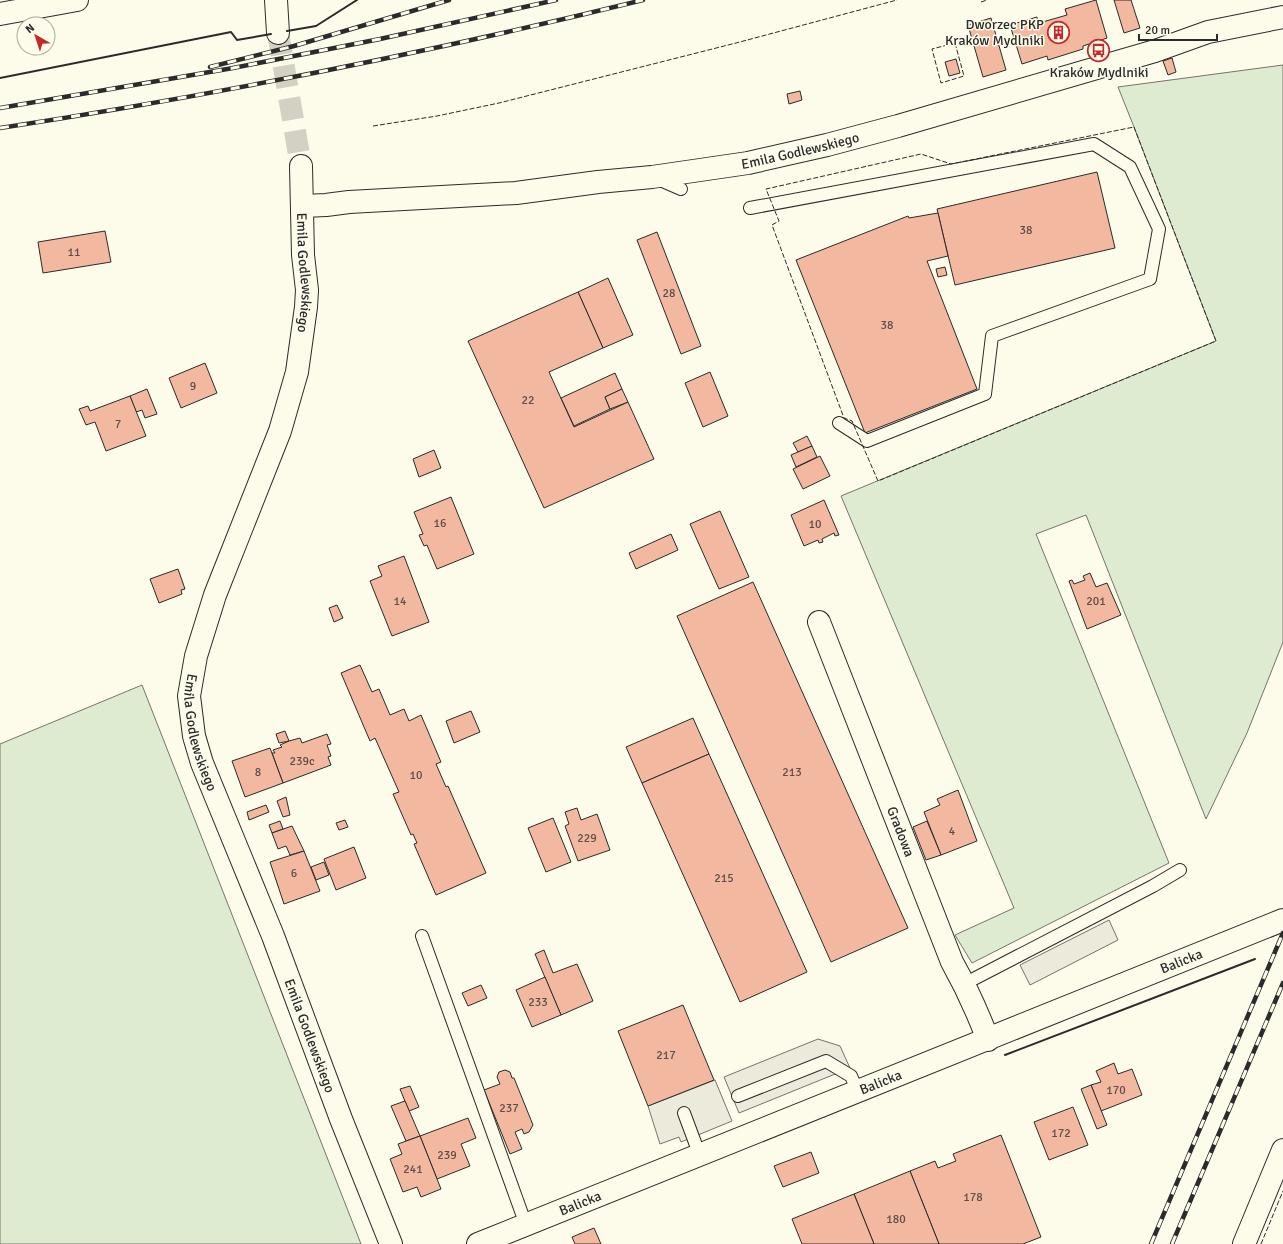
<svg xmlns="http://www.w3.org/2000/svg" width="1283" height="1244" font-family="Signika,sans-serif">
	<rect width="100%" height="100%" fill="#fdfbea"/>
	<g fill="#deebd1" stroke="#74746e">
		<path d="M1283,65V642L1247,733L1206,819L1086,515L1036,534L1169,863L972,963L955,935L1014,908L841,496L1216,341L1134,127L1118,87Z"/>
		<path d="M142,685L361,1244H0V744Z"/>
	</g>
	<g fill="#eceadb" stroke="#74746e">
		<path d="M1109,920L1118,940L1030,985L1020,965Z"/>
		<path d="M818,1039L840,1046L850,1068L739,1113L724,1077Z"/>
		<path d="M715,1080L732,1121L681,1142L679,1137L660,1144L648,1106Z"/>
	</g>
	<g fill="#f2b8a0" stroke="#2b2b2b">
		<path d="M1096,0L1107,38L1083,46V49L1048,60L1047,56L1022,64L1010,25L1037,17L1039,23L1067,15L1065,9Z"/>
		<path d="M1114,0H1131L1140,28L1124,33Z"/>
		<path d="M991,18L1006,70L983,77L968,25Z"/>
		<path d="M1172,58L1176,72L1168,75L1163,61Z"/>
		<path d="M956,59L960,73L949,76L945,62Z"/>
		<path d="M800,91L802,100L789,104L787,94Z"/>
		<path d="M1097,172L1115,248L955,285L937,209Z"/>
		<path d="M938,213L948,256L927,261L977,389L865,433L796,260L908,216L909,218Z"/>
		<path d="M105,231L111,262L43,273L38,242Z"/>
		<path d="M657,232L701,346L681,354L637,240Z"/>
		<path d="M945,267L947,275L938,277L936,269Z"/>
		<path d="M608,278L633,335L603,348L578,292Z"/>
		<path d="M578,292L603,348L549,372L574,427L628,402L654,459L544,508L468,341Z"/>
		<path d="M205,363L217,393L181,408L169,378Z"/>
		<path d="M710,372L728,416L703,427L685,383Z"/>
		<path d="M615,373L622,389L605,397L610,409L574,426L561,398Z"/>
		<path d="M147,389L157,414L145,418L142,410L136,412L130,396Z"/>
		<path d="M622,389L628,402L610,409L605,397Z"/>
		<path d="M130,396L146,436L106,451L95,422L86,425L79,409L88,406L90,411Z"/>
		<path d="M807,436L812,446L798,452L793,443Z"/>
		<path d="M812,446L817,457L796,467L791,455Z"/>
		<path d="M434,450L441,468L419,477L413,459Z"/>
		<path d="M820,456L830,476L803,489L793,469Z"/>
		<path d="M451,497L474,554L437,569L427,545L424,546L419,535L423,534L414,512Z"/>
		<path d="M824,500L839,535L835,536L834,533L822,539L823,542L819,543L818,540L804,546L791,515Z"/>
		<path d="M720,511L749,577L719,589L690,524Z"/>
		<path d="M671,534L678,550L636,569L629,553Z"/>
		<path d="M404,556L429,622L392,636L370,581L382,576L378,566Z"/>
		<path d="M178,569L185,589L181,590L182,594L159,603L150,579Z"/>
		<path d="M1090,573L1096,587L1107,583L1121,615L1087,629L1069,581L1072,580L1074,584L1085,580L1083,576Z"/>
		<path d="M753,582L908,928L831,962L677,616Z"/>
		<path d="M337,605L343,618L334,622L329,608Z"/>
		<path d="M360,665L372,692L379,689L390,715L404,709L409,721L421,715L441,762L436,764L446,787L448,786L486,873L436,895L414,844L417,843L413,834L411,835L393,794L399,792L375,738L370,741L341,673Z"/>
		<path d="M471,711L480,732L454,743L446,721Z"/>
		<path d="M693,718L709,754L642,783L626,747Z"/>
		<path d="M285,731L289,741L279,743L276,734Z"/>
		<path d="M327,734L331,744L327,745L331,756L328,757L331,765L283,783L272,753H275L273,750L282,747L280,745L289,741L300,738L302,743Z"/>
		<path d="M270,748L283,783L245,797L232,761Z"/>
		<path d="M709,754L807,972L740,1002L642,783Z"/>
		<path d="M958,790L977,841L941,855L924,812L940,805L937,799Z"/>
		<path d="M286,797L290,815L283,817L277,801Z"/>
		<path d="M266,805L269,812L249,820L247,812Z"/>
		<path d="M577,808L581,820L597,814L610,850L578,861L565,826L569,824L565,812Z"/>
		<path d="M553,818L571,862L546,872L528,828Z"/>
		<path d="M345,820L348,827L339,830L336,823Z"/>
		<path d="M280,821L283,829L272,833L269,825Z"/>
		<path d="M927,821L941,855L926,860L913,827Z"/>
		<path d="M292,826L304,851L290,855L286,846L278,849L272,833Z"/>
		<path d="M354,847L366,878L336,890L324,859Z"/>
		<path d="M304,851L320,891L284,904L270,862Z"/>
		<path d="M324,862L329,875L316,880L311,867Z"/>
		<path d="M544,950L553,973L577,964L593,1001L561,1015L535,954Z"/>
		<path d="M545,977L561,1015L532,1027L516,990Z"/>
		<path d="M481,985L487,998L468,1006L462,993Z"/>
		<path d="M683,1005L714,1080L648,1106L618,1031Z"/>
		<path d="M1114,1063L1118,1074L1132,1069L1142,1095L1101,1111L1091,1085L1101,1082L1096,1071Z"/>
		<path d="M505,1070L510,1072L512,1078H514L533,1125L529,1132L524,1134L522,1129L515,1132L522,1149L510,1154L484,1090L500,1084L497,1077L499,1072Z"/>
		<path d="M1091,1085L1107,1125L1097,1129L1081,1089Z"/>
		<path d="M410,1086L419,1107L409,1111L400,1089Z"/>
		<path d="M405,1101L420,1136L406,1141L391,1106Z"/>
		<path d="M1073,1107L1088,1145L1049,1160L1034,1122Z"/>
		<path d="M468,1118L476,1138L461,1144L470,1166L437,1179L420,1136Z"/>
		<path d="M1001,1135L1041,1237L1023,1244H939L910,1171L935,1161L938,1168L956,1161L953,1154Z"/>
		<path d="M420,1136L441,1189L421,1197L417,1187L403,1192L390,1159L402,1154L398,1144Z"/>
		<path d="M811,1152L819,1173L783,1187L774,1166Z"/>
		<path d="M910,1171L939,1244H874L854,1194Z"/>
		<path d="M854,1194L874,1244H802L792,1219Z"/>
		<path d="M594,1228L601,1244H575L572,1237Z"/>
	</g>
	<g fill="none" stroke-linecap="round" stroke-linejoin="round">
		<path stroke="#d3d1c4" stroke-width="22" stroke-dasharray="22 11" stroke-linecap="butt" d="M278,33L301,166"/>
		<defs>
			<g id="lane">
				<path d="M658,179L681,189"/>
				<path d="M750,208L1094,144L1130,167L1159,229L1150,279L992,336L985,394L867,441L839,423"/>
				<path d="M422,936L526,1225"/>
				<path d="M964,984L1153,886L1180,870"/>
				<path d="M738,1096L826,1061L851,1076L858,1092"/>
				<path d="M684,1113L700,1156"/>
			</g>
			<g id="street">
				<path d="M276,0L278,33"/>
				<path d="M0,14L77,0"/>
				<path id="s1" d="M301,166L303,255L307,290L306,307L297,372L280,431L215,595L196,656L189,696L194,736L202,763L273,936L341,1119L391,1244"/>
				<path id="s2" d="M303,206L326,205L349,202L516,193L598,182L652,177L748,163L827,145L898,126L1155,51L1208,32L1283,17"/>
				<path id="s3" d="M819,622L952,962C966,987 978,1013 988,1040"/>
				<path d="M1244,1244L1283,1150"/>
			</g>
			<g id="secondary">
				<path id="s4" d="M478,1244L1283,920"/>
			</g>
		</defs>
		<use href="#lane" stroke="#2b2b2b" stroke-width="14"/>
		<use href="#street" stroke="#2b2b2b" stroke-width="24"/>
		<use href="#secondary" stroke="#2b2b2b" stroke-width="24"/>
		<use href="#lane" stroke="#fdfbea" stroke-width="12"/>
		<use href="#street" stroke="#fdfbea" stroke-width="22"/>
		<use href="#secondary" stroke="#fdfbea" stroke-width="22"/>
		<defs>
			<g id="rail">
				<path d="M210,67L294,46L449,0"/>
				<path d="M0,108L233,68L380,39L556,0"/>
				<path d="M0,128C216,95 431,52 643,0"/>
				<path d="M1151,1244L1283,933"/>
				<path d="M1172,1244L1283,983"/>
			</g>
		</defs>
		<use href="#rail" stroke="#2b2b2b" stroke-width="4.5"/>
		<use href="#rail" stroke="#fdfbea" stroke-width="3" stroke-dasharray="9" stroke-linecap="butt"/>
		<g stroke="#2b2b2b" stroke-width="1" stroke-dasharray="5 2" stroke-linecap="butt">
			<path d="M981,2L987,0"/>
			<path d="M955,43L964,76L941,83L932,49Z"/>
			<path d="M373,126L437,116L499,103L736,43L897,0"/>
			<path d="M1134,127L1216,341L878,481L852,421L844,418L772,225L779,221L766,189L921,154L951,164Z"/>
			<path d="M1261,1244L1283,1191"/>
		</g>
		<g stroke="#2b2b2b" stroke-width="2">
			<path d="M287,31L316,26L357,0"/>
			<path d="M0,78L231,32L237,40L271,34"/>
			<path d="M1005,1055L1255,959"/>
		</g>
	</g>
	<defs>
		<symbol id="building-ring" viewBox="-11 -11 22 22"><circle r="9.5" fill="#fdfbea" stroke="#c62828" stroke-width="1.5"/><path d="M-4-6H4V6H1V3H-1V6H-4ZM-2.5-4.3h1.7v1.8h-1.7ZM.8-4.3h1.7v1.8H.8ZM-2.5-1h1.7V.8h-1.7ZM.8-1h1.7V.8H.8Z" fill="#c62828"/></symbol>
		<symbol id="bus-ring" viewBox="-11 -11 22 22"><circle r="9.5" fill="#fdfbea" stroke="#c62828" stroke-width="1.5"/><path d="M-5-6H5V4H4V6H2V4H-2V6H-4V4H-5ZM-3.5-4V0h7V-4ZM-3.5 1.2v1.5H-2V1.2ZM2 1.2v1.5H3.5V1.2Z" fill="#c62828"/></symbol>
	</defs>
	<g fill-rule="evenodd">
		<use href="#building-ring" x="1046" y="20" width="25" height="25"/>
		<use href="#bus-ring" x="1086" y="38" width="25" height="25"/>
	</g>
	<g text-anchor="middle" stroke-width="3" stroke-linejoin="round" paint-order="stroke">
		<g font-size="12" fill="#5d4e48">
			<text x="1026" y="234">38</text>
			<text x="74" y="256">11</text>
			<text x="669" y="297">28</text>
			<text x="887" y="329">38</text>
			<text x="193" y="390">9</text>
			<text x="528" y="404">22</text>
			<text x="118" y="428">7</text>
			<text x="440" y="527">16</text>
			<text x="815" y="528">10</text>
			<text x="400" y="605">14</text>
			<text x="1096" y="605">201</text>
			<text x="302" y="765">239c</text>
			<text x="258" y="776">8</text>
			<text x="792" y="776">213</text>
			<text x="416" y="779">10</text>
			<text x="952" y="835">4</text>
			<text x="587" y="842">229</text>
			<text x="294" y="877">6</text>
			<text x="724" y="882">215</text>
			<text x="538" y="1006">233</text>
			<text x="666" y="1059">217</text>
			<text x="1116" y="1094">170</text>
			<text x="509" y="1112">237</text>
			<text x="1061" y="1137">172</text>
			<text x="447" y="1159">239</text>
			<text x="413" y="1173">241</text>
			<text x="973" y="1201">178</text>
			<text x="896" y="1223">180</text>
		</g>
		<g font-size="14" fill="#2b2b2b" stroke="#fdfbea" text-anchor="end">
			<text x="1044" y="29">Dworzec PKP<tspan x="1044" dy="16">Kraków Mydlniki</tspan></text>
			<text x="1099" y="77" text-anchor="middle">Kraków Mydlniki</text>
		</g>
		<g font-size="14" fill="#2b2b2b" stroke="#fdfbea">
			<text dy="5" stroke="none"><textPath href="#s2" startOffset="501">Emila Godlewskiego</textPath></text>
			<text dy="5" stroke="none"><textPath href="#s1" startOffset="107">Emila Godlewskiego</textPath></text>
			<text dy="5" stroke="none"><textPath href="#s1" startOffset="587">Emila Godlewskiego</textPath></text>
			<text dy="5" stroke="none"><textPath href="#s3" startOffset="225">Gradowa</textPath></text>
			<text dy="5" stroke="none"><textPath href="#s4" startOffset="758">Balicka</textPath></text>
			<text dy="5" stroke="none"><textPath href="#s1" startOffset="911">Emila Godlewskiego</textPath></text>
			<text dy="5" stroke="none"><textPath href="#s4" startOffset="434">Balicka</textPath></text>
			<text dy="5" stroke="none"><textPath href="#s4" startOffset="110">Balicka</textPath></text>
		</g>
	</g>
	<g transform="translate(36 36) rotate(321)"><circle r="19" fill="#fdfbea" stroke="#a9a89e"/>
	<path d="M0-3L7 15L0 10L-7 15Z" fill="#c62828"/>
	<text y="-6" font-size="11" font-weight="bold" text-anchor="middle" fill="#2b2b2b">N</text>
	</g>
	<path d="M1139 34v6h78v-6" fill="none" stroke="#2b2b2b" stroke-width="2"/>
	<text x="1145" y="34" font-size="12" fill="#2b2b2b" stroke="#fdfbea" stroke-width="3" paint-order="stroke">20 m</text>
</svg>
